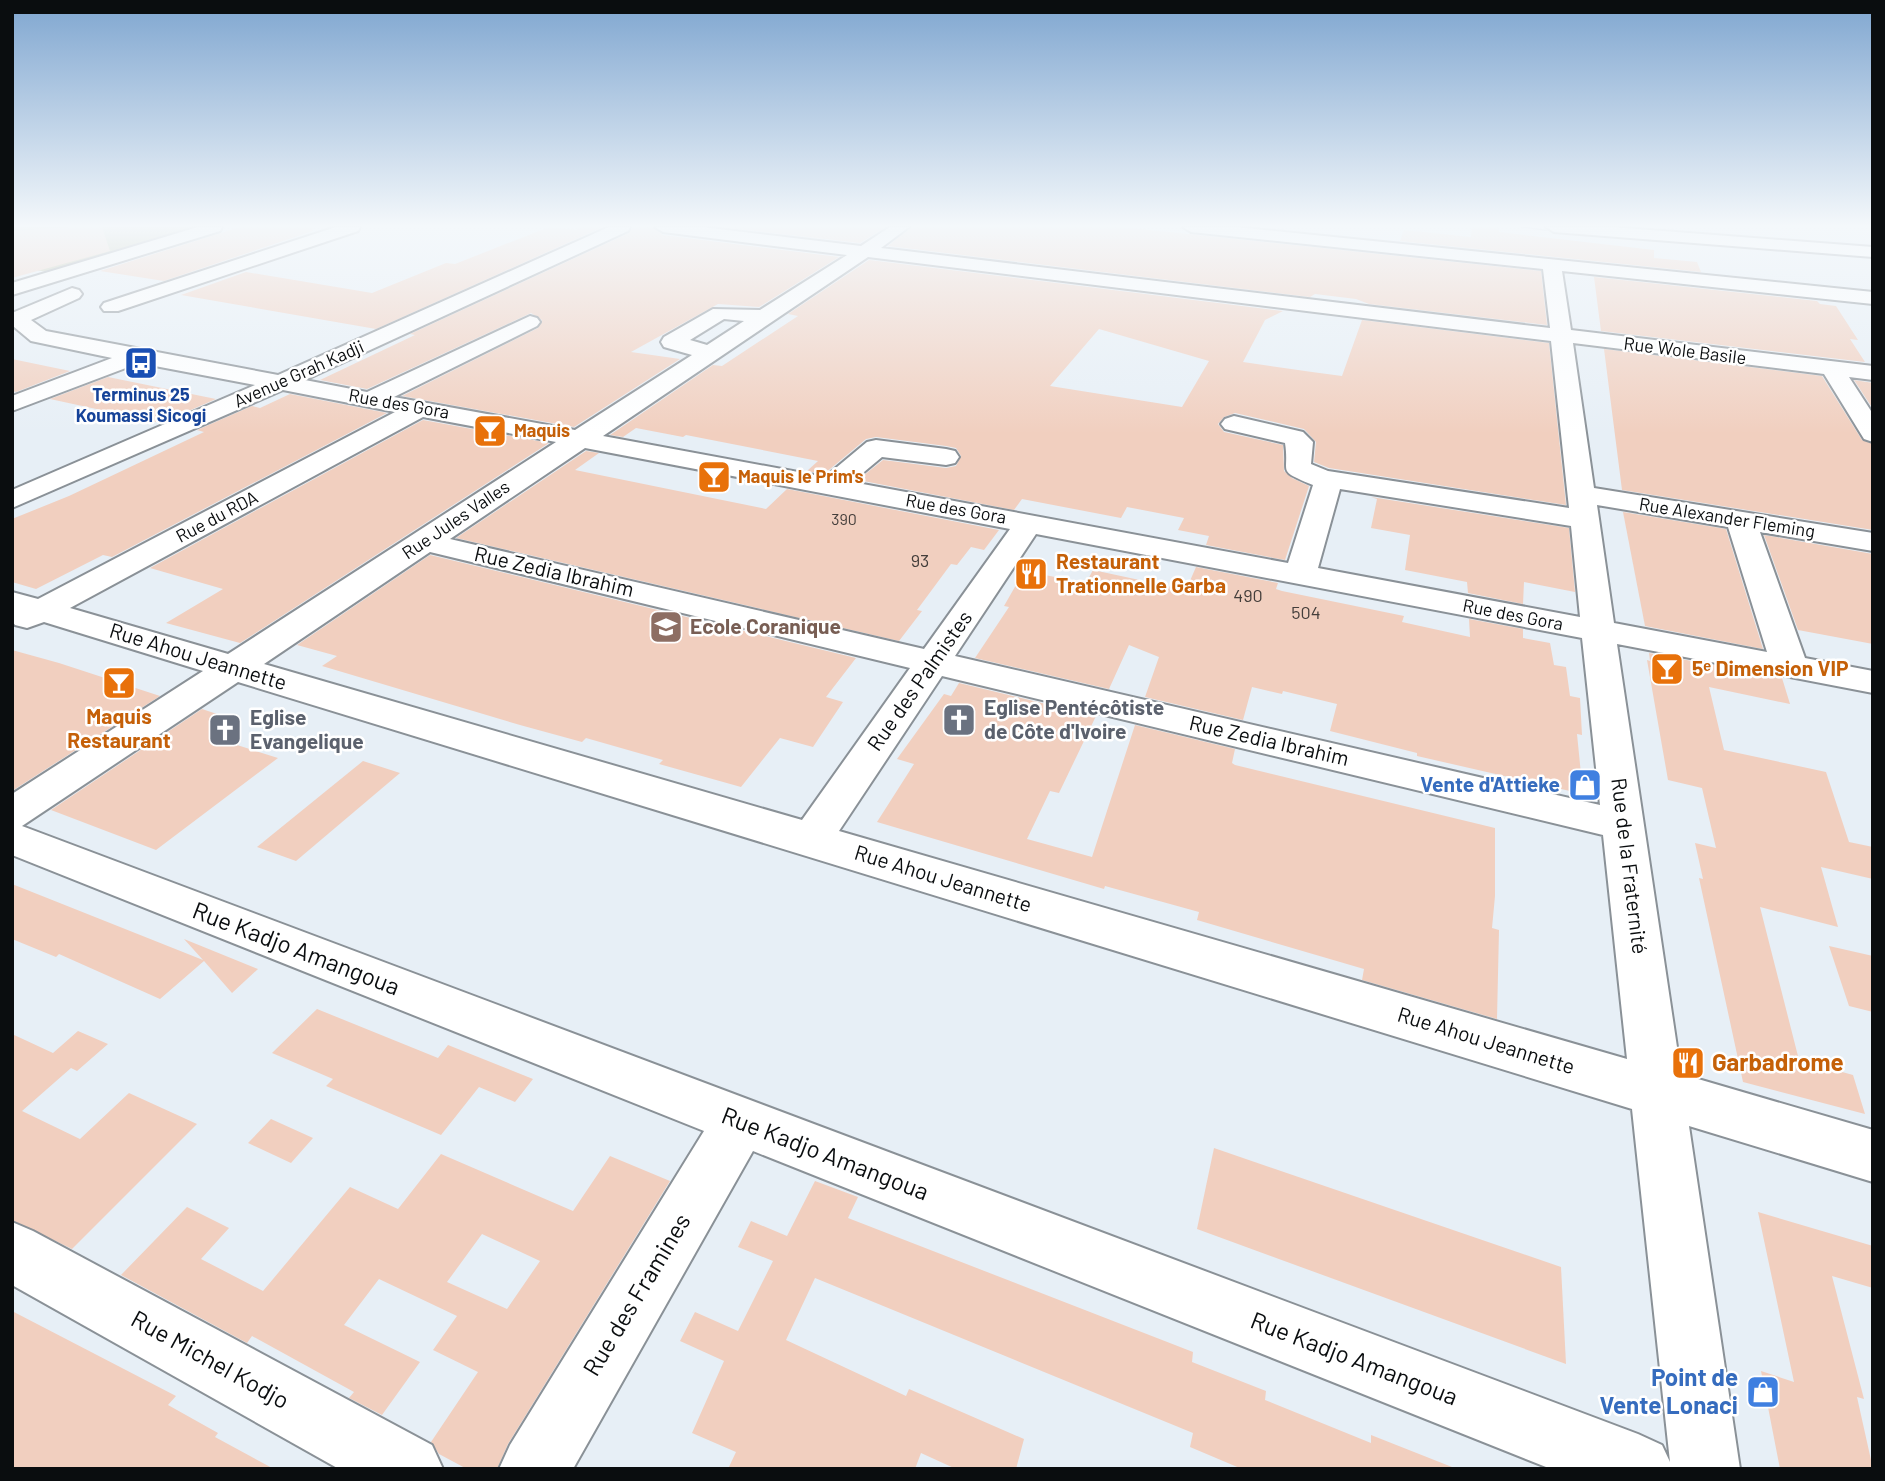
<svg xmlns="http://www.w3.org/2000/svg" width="1885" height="1481" font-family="Barlow,sans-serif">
	<rect width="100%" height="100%" fill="#e7eff6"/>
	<path fill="#bbbea1" d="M12,227H196L47,272L12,266Z"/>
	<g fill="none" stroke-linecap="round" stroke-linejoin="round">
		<path fill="#8192ad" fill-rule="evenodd" d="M1518,227H1528L1548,230L1546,231Z"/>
	</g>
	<g fill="#f1cfbf" fill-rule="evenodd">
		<path d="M71,227H102L110,251L12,278V231Z"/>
		<path d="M240,227H312L313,231L164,281L100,271Z"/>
		<path d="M549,227L577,230L578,227H603L376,329L181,295L246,272L372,293L446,263L455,264Z"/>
		<path d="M633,227H653L663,235L839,257L759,307L718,304L631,352L680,359L574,427L402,396L538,328L542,320L531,313L367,389L320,380L415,335L410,334L629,233Z"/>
		<path d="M721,227H886L860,243Z"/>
		<path d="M911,227H1121L1541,271L1547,325L1369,304L1356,299L1315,294L1310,297L888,246Z"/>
		<path d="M1472,227H1499V232L1654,250V258L1697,262L1701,272L1400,241L1404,230L1471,237Z"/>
		<path d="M869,260L1283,311L1265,320L1243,362L1312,372L1342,376L1362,320L1549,343L1566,505L1329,468L1314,462L1316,442L1304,429L1235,413L1224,417L1218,424L1224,432L1283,445L1284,471L1292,478L1309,486L1285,560L1206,545L1209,536L1178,530L1184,518L1127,507L1121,518L1022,499L1014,510L858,480L883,460L946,468L956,466L961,456L956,448L946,446L876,437L866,439L824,474L807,471L818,461L686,435L683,437L636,428L623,437L610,435L713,365L722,366L798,316L788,314ZM1099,329L1209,361L1182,407L1050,386Z"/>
		<path d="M1594,277L1817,301L1820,304L1836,306L1858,340L1850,339L1865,362L1601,331Z"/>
		<path d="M1604,349L1822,376L1862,440L1873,444V530L1622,490Z"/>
		<path d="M12,359L70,371L16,392L12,391Z"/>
		<path d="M108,377L216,399L161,423L50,399Z"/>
		<path d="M1854,380L1873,383V409Z"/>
		<path d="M290,394L387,413L112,557L103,555L36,589L12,582V519L69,496L204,432L197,430L252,406L260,408Z"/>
		<path d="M423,420L549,443L240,643L166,623L223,589L150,568Z"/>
		<path d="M586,451L599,453L575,470L766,509L787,489L999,530L984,550L971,547L957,565L951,564L917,610L922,611L899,641L456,538Z"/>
		<path d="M1371,497L1569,528L1575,592L1524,582L1523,604L1468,593L1467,582L1405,570L1410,535L1371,528L1377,499Z"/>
		<path d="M1623,512L1726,529L1763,649L1645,626Z"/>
		<path d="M1764,535L1873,554V644L1798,630Z"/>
		<path d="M430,555L856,658L826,697L843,702L813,747L780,738L741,787L659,764L663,760L586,738L582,742L520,725L322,666L337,656L297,645Z"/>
		<path d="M1196,567L1278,583L1276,589L1282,591L1404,616L1402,622L1470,637L1469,619L1523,629V638L1550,643L1554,665L1566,667L1570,696L1580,698L1582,735L1577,734L1583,794L1417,756V753L1330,731L1337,704L1283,691L1282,694L1252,687L1243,720L1145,697L1159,657L1129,645L1109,689L975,658L1009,607L1004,606L1024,571L1086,583L1093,570L1186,590Z"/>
		<path d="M12,650L59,663L160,696L12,791Z"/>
		<path d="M1649,653L1782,678L1790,704L1709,687L1724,750L1826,772L1849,842L1873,847V879L1821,867L1838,927L1760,907L1799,1060L1853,1075L1865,1114L1743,1082L1699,878L1703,879L1695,843L1716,848L1702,788L1668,780L1647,660L1650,661Z"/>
		<path d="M959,683L1096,716L1059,793L1050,791L1027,839L1092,857L1135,725L1235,749L1232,763L1235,765L1495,828V896L1492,928L1499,930L1497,1019L1362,980L1364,969L1197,920L1199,912L1105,886L1104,889L877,822L914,764L897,759L944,694L951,696Z"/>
		<path d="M202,709L241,722L218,739L278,758L156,850L51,810Z"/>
		<path d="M363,761L400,773L296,861L257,847Z"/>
		<path d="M12,884L203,960L184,939L258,969L232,993L204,961L160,999L59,954L56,957L12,939Z"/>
		<path d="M1829,946L1873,956V1012L1849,1006Z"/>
		<path d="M317,1009L438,1058L448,1045L533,1079L515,1102L479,1087L441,1135L326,1086L333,1079L272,1053Z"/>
		<path d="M78,1031L108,1044L77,1071L71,1068L22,1111L80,1139L129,1093L197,1124L72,1249L12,1220V1034L53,1053Z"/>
		<path d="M271,1119L313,1138L291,1163L248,1143Z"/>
		<path d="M1214,1148L1561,1267L1566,1364L1197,1229Z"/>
		<path d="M441,1154L573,1211L610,1156L670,1181L508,1444L497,1469H467L439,1454L431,1442L478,1372L433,1350L457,1316L379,1279L344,1325L420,1362L382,1415L349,1398L354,1392L252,1336L247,1343L121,1275L187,1207L229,1228L201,1259L263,1291L350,1187L398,1209ZM482,1234L540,1261L507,1309L447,1282Z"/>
		<path d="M815,1181L858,1197L848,1218L1193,1352L1192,1362L1266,1391L1265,1400L1371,1443V1435L1452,1467V1469H1242L1190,1447L1193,1433L815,1278L786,1340L906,1396L909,1389L1024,1439L1016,1469H956L921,1453L915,1469H728L736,1452L692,1433L724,1361L680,1341L695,1312L738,1331L773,1261L738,1247L751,1221L787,1236Z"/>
		<path d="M1758,1212L1873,1246V1288L1832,1276L1864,1399L1857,1397L1873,1469H1780L1761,1371L1794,1382Z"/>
		<path d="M12,1311L176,1396L168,1405L218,1433L215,1437L274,1469H12Z"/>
	</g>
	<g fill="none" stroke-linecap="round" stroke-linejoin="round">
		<defs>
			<g id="minor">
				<path d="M198,227H222L220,231L12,295V283Z"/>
				<path d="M336,227H360L358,231L118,311H104L101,307L104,303Z"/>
				<path d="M609,227H630L628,231L305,380L367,392L530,316L537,318L540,322L537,326L394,397L575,430L692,355L664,347L661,342L664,337L713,309L760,310L847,255L663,232L655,227H702L861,246L890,227H909L881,248L1550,328L1543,269L1191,232L1183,227H1236L1873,292V304L1562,271L1571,330L1873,366V380L1849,377L1873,414V442L1864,439L1824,374L1573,343L1594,488L1873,533V551L1760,532L1805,658L1873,671V693L1617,644L1681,1074L1873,1130V1182L1689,1126L1740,1469H1551L753,1151L573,1469H499L510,1445L704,1131L12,855V794L203,671L44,622L27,628L15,625L12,621V592L38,599L395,412L283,390L12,508V490L255,385L139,363L12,411V396L112,358L31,341L13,326L12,313L72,288L79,290L82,294L79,298L31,320L46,331L278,375ZM868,257L1551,341L1569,508L1328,471L1311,464L1313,442L1303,432L1234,416L1225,419L1221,424L1225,429L1285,443C1290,475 1275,469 1313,485L1288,563L852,482L882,457L946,465L955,463L959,457L955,451L946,449L876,440L867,442L825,477L603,436ZM724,319L744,321L707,345L690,340ZM423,417L556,442L228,654L70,608ZM585,448L1010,529L924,649L450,539ZM1340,489L1571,526L1580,617L1318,568ZM1597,505L1728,527L1767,652L1614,623ZM1036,534L1582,638L1600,805L955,656ZM430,552L910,668L802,820L264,664ZM942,676L1603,835L1627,1059L839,831ZM238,682L1632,1109L1670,1462L1662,1445L1638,1434L22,826Z"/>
				<path d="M1546,227H1611L1873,247V257L1554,232Z"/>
				<path d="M12,1222L33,1231L432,1445L443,1469H339L12,1285Z"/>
			</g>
		</defs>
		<use href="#minor" stroke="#8a9197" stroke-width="4"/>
		<use href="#minor" fill="#fff" fill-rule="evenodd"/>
	</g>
	<linearGradient id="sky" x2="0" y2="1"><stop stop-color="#7fa6d0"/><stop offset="0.52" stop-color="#f4f8fb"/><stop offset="1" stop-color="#f4f8fb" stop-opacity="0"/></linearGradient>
	<rect width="1885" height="434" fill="url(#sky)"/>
	<defs>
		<symbol id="bus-square" viewBox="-11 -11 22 22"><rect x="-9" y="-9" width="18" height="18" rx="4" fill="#1a4fb4" stroke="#fff"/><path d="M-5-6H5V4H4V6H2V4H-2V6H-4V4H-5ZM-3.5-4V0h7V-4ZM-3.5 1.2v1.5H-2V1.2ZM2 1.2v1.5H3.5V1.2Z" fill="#fff"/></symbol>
		<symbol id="bar-square" viewBox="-11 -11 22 22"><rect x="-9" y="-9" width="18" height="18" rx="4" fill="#e8710a" stroke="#fff"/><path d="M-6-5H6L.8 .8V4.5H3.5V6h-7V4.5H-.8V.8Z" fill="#fff"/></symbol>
		<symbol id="restaurant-square" viewBox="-11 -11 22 22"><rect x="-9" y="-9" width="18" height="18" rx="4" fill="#e8710a" stroke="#fff"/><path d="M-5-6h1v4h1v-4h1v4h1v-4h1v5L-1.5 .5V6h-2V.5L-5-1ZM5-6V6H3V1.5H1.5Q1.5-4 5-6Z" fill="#fff"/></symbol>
		<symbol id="school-square" viewBox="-11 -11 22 22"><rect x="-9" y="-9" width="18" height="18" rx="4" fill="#8d6e63" stroke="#fff"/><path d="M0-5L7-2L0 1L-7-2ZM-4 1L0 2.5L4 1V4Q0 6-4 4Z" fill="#fff"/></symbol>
		<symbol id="church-square" viewBox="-11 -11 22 22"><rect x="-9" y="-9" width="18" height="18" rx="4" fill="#6b7280" stroke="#fff"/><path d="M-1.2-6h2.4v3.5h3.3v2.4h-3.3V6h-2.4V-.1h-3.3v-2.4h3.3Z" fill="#fff"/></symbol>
		<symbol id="shop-square" viewBox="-11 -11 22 22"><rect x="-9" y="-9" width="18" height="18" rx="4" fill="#3f7fe0" stroke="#fff"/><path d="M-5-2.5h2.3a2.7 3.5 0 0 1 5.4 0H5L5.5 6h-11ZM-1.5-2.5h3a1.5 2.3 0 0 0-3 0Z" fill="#fff"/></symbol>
	</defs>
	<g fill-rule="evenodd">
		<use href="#bus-square" x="122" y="344" width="38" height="38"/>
		<use href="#bar-square" x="471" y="412" width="38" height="38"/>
		<use href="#bar-square" x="695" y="458" width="38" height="38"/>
		<use href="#restaurant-square" x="1012" y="555" width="38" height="38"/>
		<use href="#school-square" x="647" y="608" width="38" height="38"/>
		<use href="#bar-square" x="1648" y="650" width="38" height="38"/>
		<use href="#bar-square" x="100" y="664" width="38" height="38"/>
		<use href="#church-square" x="940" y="701" width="38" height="38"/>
		<use href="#church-square" x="206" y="711" width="38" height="38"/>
		<use href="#shop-square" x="1566" y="766" width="38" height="38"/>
		<use href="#restaurant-square" x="1669" y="1044" width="38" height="38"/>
		<use href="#shop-square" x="1744" y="1373" width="38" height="38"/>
	</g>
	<g text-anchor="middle" stroke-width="5" stroke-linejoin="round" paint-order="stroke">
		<g font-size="16" fill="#443e3b">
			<text x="844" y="525">390</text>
		</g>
		<g font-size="18" fill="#0a0d0f" stroke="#fff">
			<text transform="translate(1685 351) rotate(7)" y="6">Rue Wole Basile</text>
			<text transform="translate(299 374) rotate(-24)" y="6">Avenue Grah Kadji</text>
			<text transform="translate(399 404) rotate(10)" y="6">Rue des Gora</text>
			<text transform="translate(956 509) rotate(10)" y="6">Rue des Gora</text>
			<text transform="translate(217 517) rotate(-28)" y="6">Rue du RDA</text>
			<text transform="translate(1727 518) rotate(9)" y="6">Rue Alexander Fleming</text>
			<text transform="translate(456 520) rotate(-34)" y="6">Rue Jules Valles</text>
			<text transform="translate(1513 615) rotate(11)" y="6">Rue des Gora</text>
		</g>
		<g font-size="18" font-weight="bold" fill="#164399" stroke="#fff">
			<text x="141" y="401">Terminus 25<tspan x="141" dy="21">Koumassi Sicogi</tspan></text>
		</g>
		<g font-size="18" font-weight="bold" fill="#c56008" stroke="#fff" text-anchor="start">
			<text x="514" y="437">Maquis</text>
			<text x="738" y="483">Maquis le Prim's</text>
		</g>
		<g font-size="18" fill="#443e3b">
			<text x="920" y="567">93</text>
			<text x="1248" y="602">490</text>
			<text x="1306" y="619">504</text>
		</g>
		<g font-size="21" font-weight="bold" fill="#c56008" stroke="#fff" text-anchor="start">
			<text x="1056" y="569">Restaurant<tspan x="1056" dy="24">Trationnelle Garba</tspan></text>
			<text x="1692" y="676">5ᵉ Dimension VIP</text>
			<text x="119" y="724" text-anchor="middle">Maquis<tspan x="119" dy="24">Restaurant</tspan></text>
		</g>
		<g font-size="21" fill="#0a0d0f" stroke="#fff">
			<text transform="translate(554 572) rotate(13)" y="7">Rue Zedia Ibrahim</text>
			<text transform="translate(198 657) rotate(17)" y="7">Rue Ahou Jeannette</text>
			<text transform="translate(920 681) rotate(-55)" y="7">Rue des Palmistes</text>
			<text transform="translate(1269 741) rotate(13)" y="7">Rue Zedia Ibrahim</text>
			<text transform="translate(1629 866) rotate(83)" y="7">Rue de la Fraternité</text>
			<text transform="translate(943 879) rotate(17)" y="7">Rue Ahou Jeannette</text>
			<text transform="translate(1486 1041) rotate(17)" y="7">Rue Ahou Jeannette</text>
		</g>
		<g font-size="21" font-weight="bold" fill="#785e54" stroke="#fff" text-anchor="start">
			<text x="690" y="634">Ecole Coranique</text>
		</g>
		<g font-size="21" font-weight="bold" fill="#5b616d" stroke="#fff" text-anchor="start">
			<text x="984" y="715">Eglise Pentécôtiste<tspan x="984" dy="24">de Côte d'Ivoire</tspan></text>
			<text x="250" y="725">Eglise<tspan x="250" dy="24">Evangelique</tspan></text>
		</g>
		<g font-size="21" font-weight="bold" fill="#366cbe" stroke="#fff" text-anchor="end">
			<text x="1560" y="792">Vente d'Attieke</text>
		</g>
		<g font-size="24" fill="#0a0d0f" stroke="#fff">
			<text transform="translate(296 949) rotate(21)" y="8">Rue Kadjo Amangoua</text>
			<text transform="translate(825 1154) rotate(21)" y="8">Rue Kadjo Amangoua</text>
			<text transform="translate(637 1295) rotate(-59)" y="8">Rue des Framines</text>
			<text transform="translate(1354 1359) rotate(21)" y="8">Rue Kadjo Amangoua</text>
			<text transform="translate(210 1360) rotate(29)" y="8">Rue Michel Kodjo</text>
		</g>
		<g font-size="24" font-weight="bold" fill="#c56008" stroke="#fff" text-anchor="start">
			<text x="1712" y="1071">Garbadrome</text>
		</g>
		<g font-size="24" font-weight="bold" fill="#366cbe" stroke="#fff" text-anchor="end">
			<text x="1738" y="1386">Point de<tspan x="1738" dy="28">Vente Lonaci</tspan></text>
		</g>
	</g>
	<rect width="1885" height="1481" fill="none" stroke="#0a0d0f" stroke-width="28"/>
</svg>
